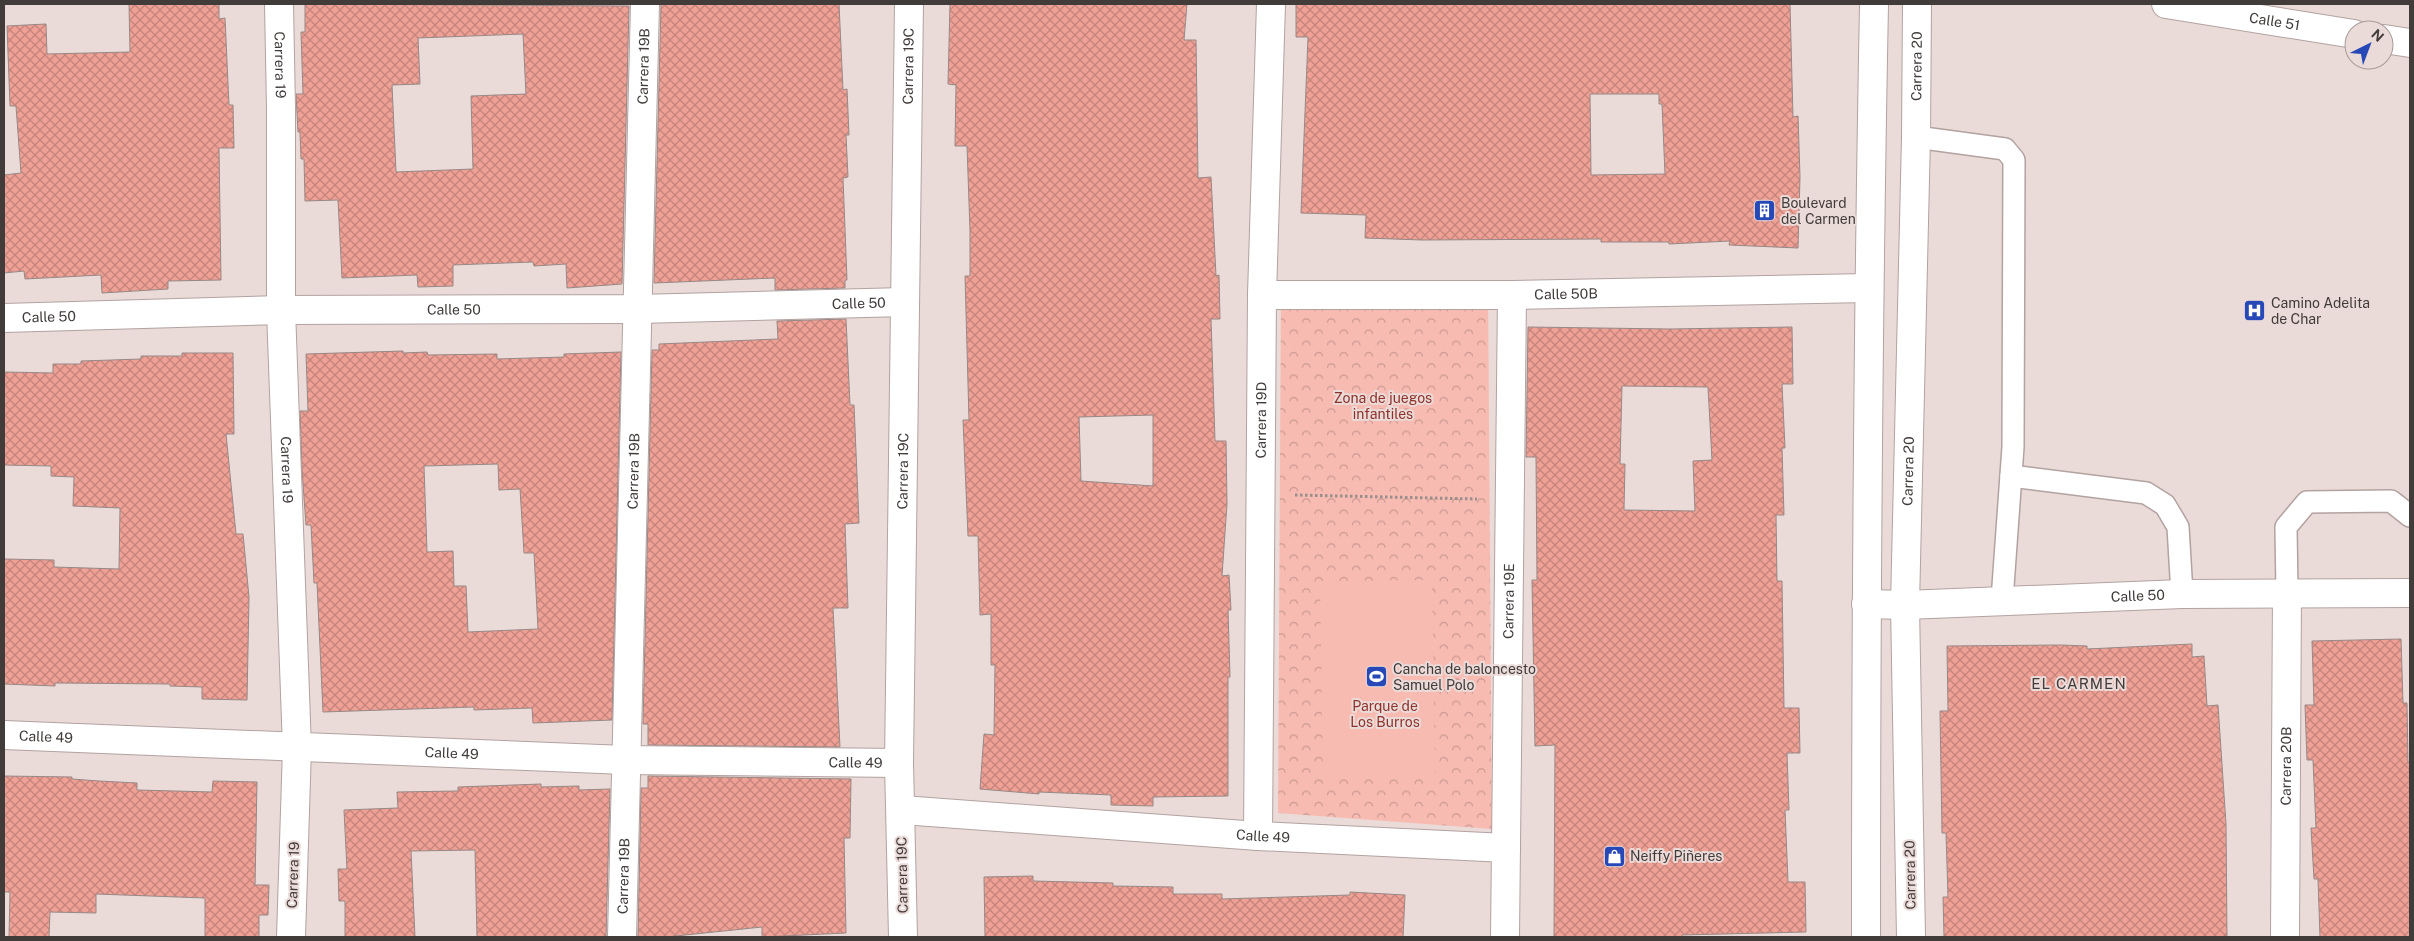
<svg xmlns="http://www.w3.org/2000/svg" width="2414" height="941" font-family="'Public Sans',sans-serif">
	<defs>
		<pattern id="park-crowns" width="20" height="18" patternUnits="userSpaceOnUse" patternTransform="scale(1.25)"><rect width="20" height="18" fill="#f7bbb2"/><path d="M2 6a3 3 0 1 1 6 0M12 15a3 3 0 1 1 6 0" fill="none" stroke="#ca9992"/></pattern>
		<pattern id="building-cross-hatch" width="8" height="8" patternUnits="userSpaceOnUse" patternTransform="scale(1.25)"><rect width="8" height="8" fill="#f0a196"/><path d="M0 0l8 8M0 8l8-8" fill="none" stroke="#c4847b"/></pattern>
	</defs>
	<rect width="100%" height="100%" fill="#ebdbd8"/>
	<path fill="url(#park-crowns)" d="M1281,283L1488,285L1492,829L1278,813Z"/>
	<path fill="#f7bbb2" d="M1432,580L1435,774H1323L1320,581Z"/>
	<g fill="url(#building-cross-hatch)" stroke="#978886" fill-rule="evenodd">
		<path d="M129,4H219V19L225,18L229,105H233L234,148H219L221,280L168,281V289L102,293L101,275L25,279L24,271L4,273V175L21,173L16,106H10L7,26L46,24L47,54L130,52Z"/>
		<path d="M305,4L629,6L622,284L567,288L566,264L534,266L533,262L453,265V286L418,287L417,275L342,278L338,200L305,201L304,159H301L300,132H298L296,94H303L301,32H305ZM523,34L526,94L471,96L473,169L396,172L392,85L420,84L418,38Z"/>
		<path d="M661,4H839L843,90L847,89L849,135H846L848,177L843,178L847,280H845V288L775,290V278L654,283Z"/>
		<path d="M950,4H1187L1184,40H1196L1198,178L1211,177L1216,276L1219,275L1220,319H1211L1215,441H1226L1227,504L1222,576L1229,575L1231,610H1228L1230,677H1228V796L1153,797V806L1111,805V795L1039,792V794L980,789L984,734L994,735L995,665H991V614L980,615L978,536H968L963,420H969L965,276H970V230L967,146H955L956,85L948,84ZM1153,415V486L1081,481L1079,417Z"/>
		<path d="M1296,4H1790L1793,117L1798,116L1800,177L1798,248L1729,245L1730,241L1669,244V242H1601V239L1422,240L1365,238L1366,215L1301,213L1308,37H1296ZM1590,94H1659V104H1662L1665,174L1591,175Z"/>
		<path d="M846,319L850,405H854L859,523L845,524L848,608H833L840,747L648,745V724H643L652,350H659V344L778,339L777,321Z"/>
		<path d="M1528,327L1670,329L1792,327L1793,384H1782L1785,448H1782L1784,515H1776L1777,581H1782L1784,708H1799L1800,753H1787L1789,810H1785L1788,882H1805L1806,932L1682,935V937H1554L1555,745L1535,746L1532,580H1537L1536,457H1526ZM1622,386L1708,387L1712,460L1693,461L1695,511L1624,510L1625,464H1620Z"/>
		<path d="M403,351V353L427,352L428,355L497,354V359L564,357V354L621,352L612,720L533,723L532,708L474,710V707L323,712L317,583H314L311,525H306L302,470L300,411H308L306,354ZM498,464L499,490L520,489L524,553H534L538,629L468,632L466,586H454L453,551L427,552L424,466Z"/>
		<path d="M182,353H233L234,434H226L236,534H243L249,597L247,700L202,699V687L170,686V684L55,683V686L4,684V559L54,560V567L119,569L120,508L73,506L74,477L51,476V466L4,465V372L53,373V364H81V361L141,359V356H182Z"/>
		<path d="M2401,639L2403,703H2407L2408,762H2410V937H2320L2318,879H2314L2311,828H2316L2313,760H2307L2305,705H2314L2312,641Z"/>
		<path d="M2192,644V657L2204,656L2207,706L2218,705L2226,824L2227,937H1944L1943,897H1948L1946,833H1942L1940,711H1948L1947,646L2061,645L2087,646V649Z"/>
		<path d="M4,776L72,777V779L99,781L137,783V790L212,792L213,781L257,782L255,885H269L268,915H259V937H205V898L96,894V913L50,912L49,937H9L10,892H4Z"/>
		<path d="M648,776L851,779L850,838H844L846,933L762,937V927L666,937H638L641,788H648Z"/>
		<path d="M541,784V787L579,786V790L610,789L606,937H477L475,850L411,851L415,937H345V901H339L338,869H347L344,810L398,808L397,792L458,791V787Z"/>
		<path d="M1033,876V881L1113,883V886L1173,887V894H1222V899L1350,895V892L1405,895L1403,937H985L984,877Z"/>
	</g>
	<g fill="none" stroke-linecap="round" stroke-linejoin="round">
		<defs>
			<g id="lane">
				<path d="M1916,137L2005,149L2014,160L2013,447L2002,600"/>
				<path d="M2011,476L2146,493L2165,505L2178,527L2182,594"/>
				<path d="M2287,593L2286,527L2307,502L2391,501L2410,516"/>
			</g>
			<g id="street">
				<path id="s1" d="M279,4L281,109V310L297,748L291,937"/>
				<path id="s2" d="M2166,4L2354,34"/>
				<path d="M2384,39L2410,43"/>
				<path id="s3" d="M1262,295H1512L1868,288"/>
				<path id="s4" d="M4,318L281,310L638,309L904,302"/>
				<path id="s5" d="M1866,604L1905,605L2182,594L2410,593"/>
				<path id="s6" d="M4,735L625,760L899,763"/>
				<path id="s7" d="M902,810L1258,836L1506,848"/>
				<path id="s8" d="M1258,836L1262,295L1271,4"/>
				<path id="s9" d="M622,937L645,4"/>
				<path id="s10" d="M903,937L899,763L909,4"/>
				<path id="s11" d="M1505,937L1512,295"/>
				<path id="s12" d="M2285,937L2287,593"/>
			</g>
			<g id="secondary">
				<path d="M1866,937C1866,626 1868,315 1874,4"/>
				<path id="s13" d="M1911,937L1905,605L1916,137L1917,4"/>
			</g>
		</defs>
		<use href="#lane" stroke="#b2a2a0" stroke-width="24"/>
		<use href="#street" stroke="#b2a2a0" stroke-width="30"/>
		<use href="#secondary" stroke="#b2a2a0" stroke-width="30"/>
		<path stroke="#998e8c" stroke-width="3" stroke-dasharray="2.5 2.5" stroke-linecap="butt" d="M1295,495L1477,499"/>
		<use href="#lane" stroke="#fff" stroke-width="21"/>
		<use href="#street" stroke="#fff" stroke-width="28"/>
		<use href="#secondary" stroke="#fff" stroke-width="28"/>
	</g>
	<defs>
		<symbol id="building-square" viewBox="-11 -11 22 22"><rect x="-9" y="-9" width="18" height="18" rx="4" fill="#2749b8" stroke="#ebdbd8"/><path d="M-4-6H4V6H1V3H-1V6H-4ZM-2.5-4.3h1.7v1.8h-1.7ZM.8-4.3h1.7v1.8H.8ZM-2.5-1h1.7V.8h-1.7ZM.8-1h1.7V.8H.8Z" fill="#fff"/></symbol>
		<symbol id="hospital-square" viewBox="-11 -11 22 22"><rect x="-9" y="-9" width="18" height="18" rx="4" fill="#2749b8" stroke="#ebdbd8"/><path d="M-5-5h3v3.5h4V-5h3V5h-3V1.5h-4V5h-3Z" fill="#fff"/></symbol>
		<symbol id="stadium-square" viewBox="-11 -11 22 22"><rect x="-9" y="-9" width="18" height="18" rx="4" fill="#2749b8" stroke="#ebdbd8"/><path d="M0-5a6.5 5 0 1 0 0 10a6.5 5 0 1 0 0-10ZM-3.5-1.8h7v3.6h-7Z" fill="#fff"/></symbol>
		<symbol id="shop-square" viewBox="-11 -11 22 22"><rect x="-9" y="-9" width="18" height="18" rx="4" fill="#2749b8" stroke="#ebdbd8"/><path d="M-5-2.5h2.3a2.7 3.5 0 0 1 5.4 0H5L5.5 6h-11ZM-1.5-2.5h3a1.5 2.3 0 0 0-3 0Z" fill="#fff"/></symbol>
	</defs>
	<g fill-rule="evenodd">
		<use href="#building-square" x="1752" y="198" width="25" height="25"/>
		<use href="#hospital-square" x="2242" y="298" width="25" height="25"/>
		<use href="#stadium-square" x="1364" y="664" width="25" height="25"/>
		<use href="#shop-square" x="1602" y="844" width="25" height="25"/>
	</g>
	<g text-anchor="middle" stroke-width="4" stroke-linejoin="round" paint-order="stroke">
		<g font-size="14" fill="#413b3a" stroke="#ebdbd8">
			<text dy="5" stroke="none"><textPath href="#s2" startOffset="110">Calle 51</textPath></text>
			<text dy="5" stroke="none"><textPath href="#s1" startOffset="61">Carrera 19</textPath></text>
			<text dy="5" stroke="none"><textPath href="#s9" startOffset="871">Carrera 19B</textPath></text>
			<text dy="5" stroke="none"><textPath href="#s10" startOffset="871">Carrera 19C</textPath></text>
			<text dy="5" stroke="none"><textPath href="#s13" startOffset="871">Carrera 20</textPath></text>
			<text dy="5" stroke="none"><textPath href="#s3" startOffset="304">Calle 50B</textPath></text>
			<text dy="5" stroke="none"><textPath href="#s4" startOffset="855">Calle 50</textPath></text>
			<text dy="5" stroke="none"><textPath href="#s4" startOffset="450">Calle 50</textPath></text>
			<text dy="5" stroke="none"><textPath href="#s4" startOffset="45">Calle 50</textPath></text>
			<text dy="5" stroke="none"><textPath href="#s8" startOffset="416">Carrera 19D</textPath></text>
			<text dy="5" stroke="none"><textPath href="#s13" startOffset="466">Carrera 20</textPath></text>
			<text dy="5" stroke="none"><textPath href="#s1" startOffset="466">Carrera 19</textPath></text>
			<text dy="5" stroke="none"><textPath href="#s9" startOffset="466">Carrera 19B</textPath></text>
			<text dy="5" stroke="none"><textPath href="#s10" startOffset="466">Carrera 19C</textPath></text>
			<text dy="5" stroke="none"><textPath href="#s5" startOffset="272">Calle 50</textPath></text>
			<text dy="5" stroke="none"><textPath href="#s11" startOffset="336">Carrera 19E</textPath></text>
			<text dy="5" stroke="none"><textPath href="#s6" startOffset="42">Calle 49</textPath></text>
			<text dy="5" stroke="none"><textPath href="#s6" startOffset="448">Calle 49</textPath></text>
			<text dy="5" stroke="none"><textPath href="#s6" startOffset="852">Calle 49</textPath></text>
			<text dy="5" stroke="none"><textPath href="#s12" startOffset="171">Carrera 20B</textPath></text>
			<text dy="5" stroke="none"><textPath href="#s7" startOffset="362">Calle 49</textPath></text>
			<text transform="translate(293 875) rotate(-88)" y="5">Carrera 19</text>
			<text dy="5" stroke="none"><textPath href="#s9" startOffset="61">Carrera 19B</textPath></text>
			<text transform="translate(902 875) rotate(-91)" y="5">Carrera 19C</text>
			<text transform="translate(1910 875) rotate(-91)" y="5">Carrera 20</text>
		</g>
		<g font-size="14" fill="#413b3a" stroke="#ebdbd8" text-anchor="start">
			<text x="1781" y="208">Boulevard<tspan x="1781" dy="16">del Carmen</tspan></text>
			<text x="2271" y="308">Camino Adelita<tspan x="2271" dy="16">de Char</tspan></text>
			<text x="1393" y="674">Cancha de baloncesto<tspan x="1393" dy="16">Samuel Polo</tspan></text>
			<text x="1630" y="861">Neiffy Piñeres</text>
		</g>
		<g font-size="14" fill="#8e322b" stroke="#ebdbd8">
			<text x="1383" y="403">Zona de juegos<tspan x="1383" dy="16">infantiles</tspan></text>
			<text x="1385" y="711">Parque de<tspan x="1385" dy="16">Los Burros</tspan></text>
		</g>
		<g font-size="15" letter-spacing="1" fill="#413b3a" stroke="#ebdbd8">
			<text x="2079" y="689">EL CARMEN</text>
		</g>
	</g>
	<rect width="2414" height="941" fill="none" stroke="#413b3a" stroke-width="10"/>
	<g transform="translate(2369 45) rotate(42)"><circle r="24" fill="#ebdbd8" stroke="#a79b99"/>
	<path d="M0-4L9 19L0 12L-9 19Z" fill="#2749b8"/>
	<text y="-8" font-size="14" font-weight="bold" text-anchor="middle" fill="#413b3a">N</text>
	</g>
</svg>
